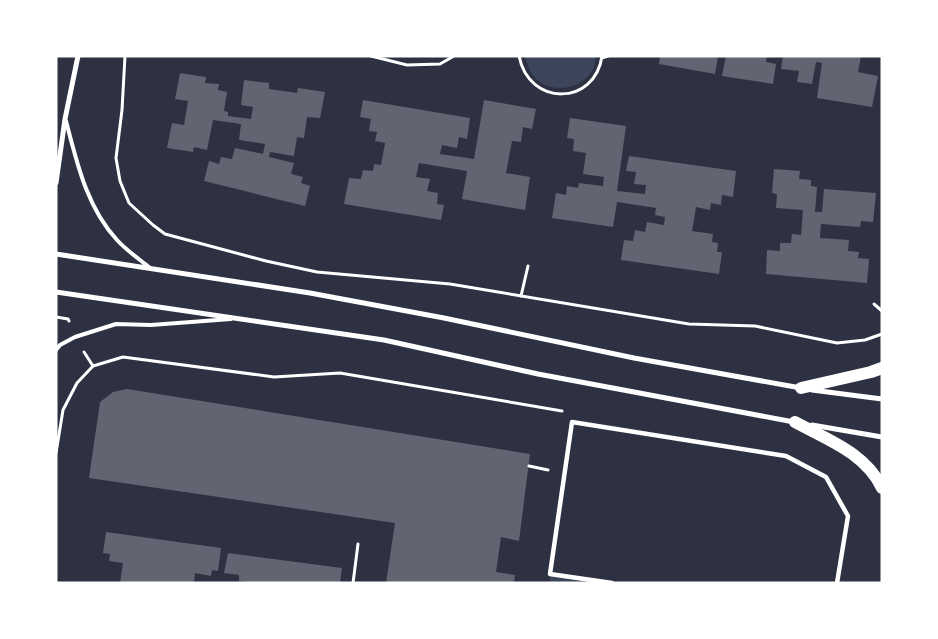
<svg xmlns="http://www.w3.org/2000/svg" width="938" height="639" font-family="Figtree,sans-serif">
	<rect width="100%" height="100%" fill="#2d3142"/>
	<g fill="#3c4559">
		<path d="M525,56H596V57C595,61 595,66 593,69C582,91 547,95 533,75C528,69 527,63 525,56Z"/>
		<path d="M550,574L612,583H549Z"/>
	</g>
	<g fill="#626471">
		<path d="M660,56H718L715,74L659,64Z"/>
		<path d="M726,56H767L766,62L776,64L773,84L722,76Z"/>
		<path d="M783,56H861L858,72L878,76L872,107L817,98L822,63L816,62L812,84L797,82L799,71L781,69Z"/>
		<path d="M180,73L206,77L205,83L219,84L218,90L227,92L224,111L228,112V116L251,119L253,107L241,105L244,80L269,83V89L297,93L298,88L325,92L320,118L307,117L304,138L297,137L294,156L270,152L269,157L294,163L291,174L303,177L301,183L310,186L305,206L204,181L209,161L219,164L221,157L232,159L235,148L263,154L265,144L239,140L241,124L213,120L207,150L194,147L193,152L167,148L172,123L184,125L188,101L175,99Z"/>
		<path d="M363,100L470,118L467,139L459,137L457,148L442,145L440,154L474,159L484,100L536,109L532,129L523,127L521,142L512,141L506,173L530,177L525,210L462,199L467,171L419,163L416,177L430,179L427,191L438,193L437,204L444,205L441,220L344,204L349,178L361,179L363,170L373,171L374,164L381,165L385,143L375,141L377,132L369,131L371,119L360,117Z"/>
		<path d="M570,118L626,126L617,191L645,194L646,185L634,184L636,172L626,171L629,156L736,171L733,197L722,195L721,205L711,203L710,210L696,207L692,231L713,234L712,242L718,243L717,252H722L719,274L621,260L624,240L633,241L635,230L645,232L647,222L664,225L665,217L655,215L656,208L617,202L613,227L552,218L556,193L566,195L567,186L578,188L579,183L603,186L604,177L583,174L586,153L573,151L574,139L567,138Z"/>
		<path d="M774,169L800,171L799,179L811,180V186L817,187L815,212H822L824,189L876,193L873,222L861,221L860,227L821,224L820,238L849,240L848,251L859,252L858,258L869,259L867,283L766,274L767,250L780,251V243H791L792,234L801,235L803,210L776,208L777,194L772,193Z"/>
		<path d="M127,389L530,454L519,541L501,537L496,572L515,575L514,583H386L395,523L89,478L100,402L113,392Z"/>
		<path d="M106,532L221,548L218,571L212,570L211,576L195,573L194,583H120L123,563L109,561L110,554L103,553Z"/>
		<path d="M228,553L342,568L340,583H254L239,581V575L224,573Z"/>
	</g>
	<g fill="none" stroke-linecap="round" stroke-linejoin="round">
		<g stroke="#fff" stroke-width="3">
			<path d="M125,56L122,110L116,158L120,181L129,203L153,225L165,234L266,261L317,272L450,284L689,324L755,326L837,343L865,340L882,334"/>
			<path d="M371,56L407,65L440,64L454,56"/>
			<path d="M519,56C529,107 595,106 602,56"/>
			<path d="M602,58L608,56"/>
			<path d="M521,296L528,266"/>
			<path d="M874,304L882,311"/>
			<path d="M56,317L68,319L69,321"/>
			<path d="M84,352L93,366"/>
			<path d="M56,453L63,410L77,383L93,366L123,357L274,377L340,373L562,411"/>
			<path d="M529,466L548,470"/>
			<path d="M353,583L358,544"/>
		</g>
		<g stroke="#fff" stroke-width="4">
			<path d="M66,121C77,163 87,208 117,240C126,250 139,259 149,267"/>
			<path d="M56,350L60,345L75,337L116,324L151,325L231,319"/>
		</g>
		<path stroke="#fff" stroke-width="4.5" d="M612,583L550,574L572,422L786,456L826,477L848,516L837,583"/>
		<g stroke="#fff" stroke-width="5">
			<path d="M56,183L65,119L78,56"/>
			<path d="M56,254L310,293L444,318L634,358L801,388"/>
			<path d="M56,292L384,340L538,374L794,422"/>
			<path d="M812,390L882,399"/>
			<path d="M812,425L882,437"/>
		</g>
		<g stroke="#fff" stroke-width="12">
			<path d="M801,388L871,372L882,368"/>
			<path d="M795,422C826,439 866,453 882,488"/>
		</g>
	</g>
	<rect width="938" height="639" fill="none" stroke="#ffffff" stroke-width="115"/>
</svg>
